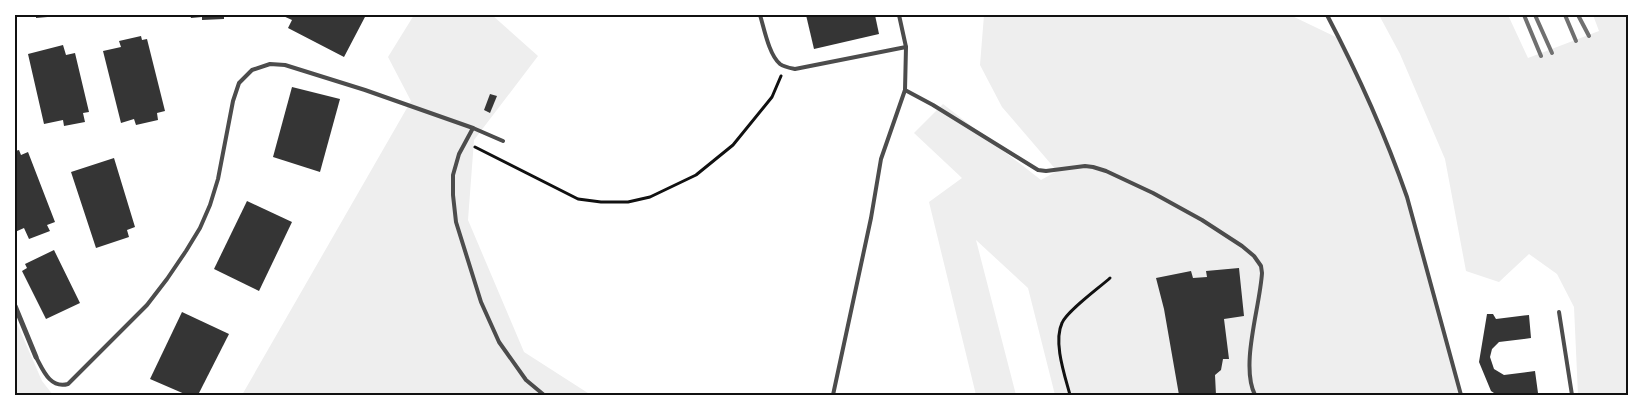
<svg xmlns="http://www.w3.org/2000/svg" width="1643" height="410" font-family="Helvetica,sans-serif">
	<rect width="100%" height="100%" fill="#fff"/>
	<g fill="#eee">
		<path d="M414,15H492L538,56L474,140L468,220L524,352L591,395H242L411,101L388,57Z"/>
		<path d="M984,15H1290L1340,39L1373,106L1407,197L1461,395H1055L1028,288L976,240L1016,395H976L929,202L962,178L914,133L943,104L1041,180L1057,171L1002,107L980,65Z"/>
		<path d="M1379,15H1508L1528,58L1599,31L1593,15H1628V395H1578L1574,307L1557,274L1529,254L1499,282L1466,271L1445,159L1400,54Z"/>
		<path d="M15,319L42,381L53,395H15Z"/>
	</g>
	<g fill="#353535">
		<path d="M36,15H59V16L36,18Z"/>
		<path d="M190,15H224V19L202,20V17L191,18Z"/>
		<path d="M281,15H366L344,57L288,28L292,20Z"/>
		<path d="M806,15H875L879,34L814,49Z"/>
		<path d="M141,36L142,40L147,39L165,111L157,113L158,120L136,125L134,119L121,123L103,51L121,47L119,41Z"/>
		<path d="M63,45L66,55L75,53L89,112L83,113L85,122L64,126L63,120L44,124L28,54Z"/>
		<path d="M292,87L340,99L320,172L273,157Z"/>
		<path d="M490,94L497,96L490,113L484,110Z"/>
		<path d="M19,150L21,155L28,152L55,222L47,225L50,231L29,239L24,228L15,232V151Z"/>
		<path d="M114,158L135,227L127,230L129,237L96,248L71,172Z"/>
		<path d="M247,201L292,222L259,291L214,269Z"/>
		<path d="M54,250L80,303L46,319L22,271L27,268L25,264Z"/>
		<path d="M1239,268L1244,316L1224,319L1229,359H1223L1221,370L1215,375L1216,395H1179L1164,309L1156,278L1191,271L1193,278L1207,277L1206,271Z"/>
		<path d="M182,312L229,334L198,395H187L150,379Z"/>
		<path d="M1487,314H1493L1496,319L1529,315L1531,338L1499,342L1492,349L1490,357L1494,369L1504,375L1535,371L1538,393L1497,395L1491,391L1479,362Z"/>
	</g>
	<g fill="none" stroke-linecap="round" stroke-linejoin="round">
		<g stroke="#111" stroke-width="3">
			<path d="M475,147L578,199L601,202H628L650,197L696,175L733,145L772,97L781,76"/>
			<path d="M1070,395C1065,376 1053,342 1062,323C1067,311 1099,288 1110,278"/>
		</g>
		<g stroke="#4c4c4c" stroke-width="4">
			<path d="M760,15C764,28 769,55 780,64C784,67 790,68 795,69L906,47"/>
			<path d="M1327,15C1358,74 1385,134 1407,197L1461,395"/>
			<path d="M905,90L933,105L1038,170L1046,171L1085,166L1093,167L1106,171L1153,193L1202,220L1242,246L1254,256L1261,266L1262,273C1260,307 1240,365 1255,395"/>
			<path d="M473,128L459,154L453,175V195L456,222L481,302L499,342L526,380L544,395"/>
			<path d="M1559,312L1572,395"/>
			<path d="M36,357C43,370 50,389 68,384L147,305L167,279L186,251L200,228L210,205L218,179L233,101L239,83L252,70L270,64L285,65L365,90L473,128L503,141"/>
			<path d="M833,395L871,218L881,159L905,90L906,47L899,15"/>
		</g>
		<path stroke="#4c4c4c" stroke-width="5" d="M15,306L36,357"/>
		<g stroke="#707070" stroke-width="4">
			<path d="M1524,15L1541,56"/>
			<path d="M1535,15L1552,53"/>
			<path d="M1565,15L1576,41"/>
			<path d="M1578,15L1589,36"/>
		</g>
	</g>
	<rect width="1643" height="410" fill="none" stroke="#ffffff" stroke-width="32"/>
	<rect x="16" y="16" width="1611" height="378" fill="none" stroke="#111" stroke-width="2"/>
</svg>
